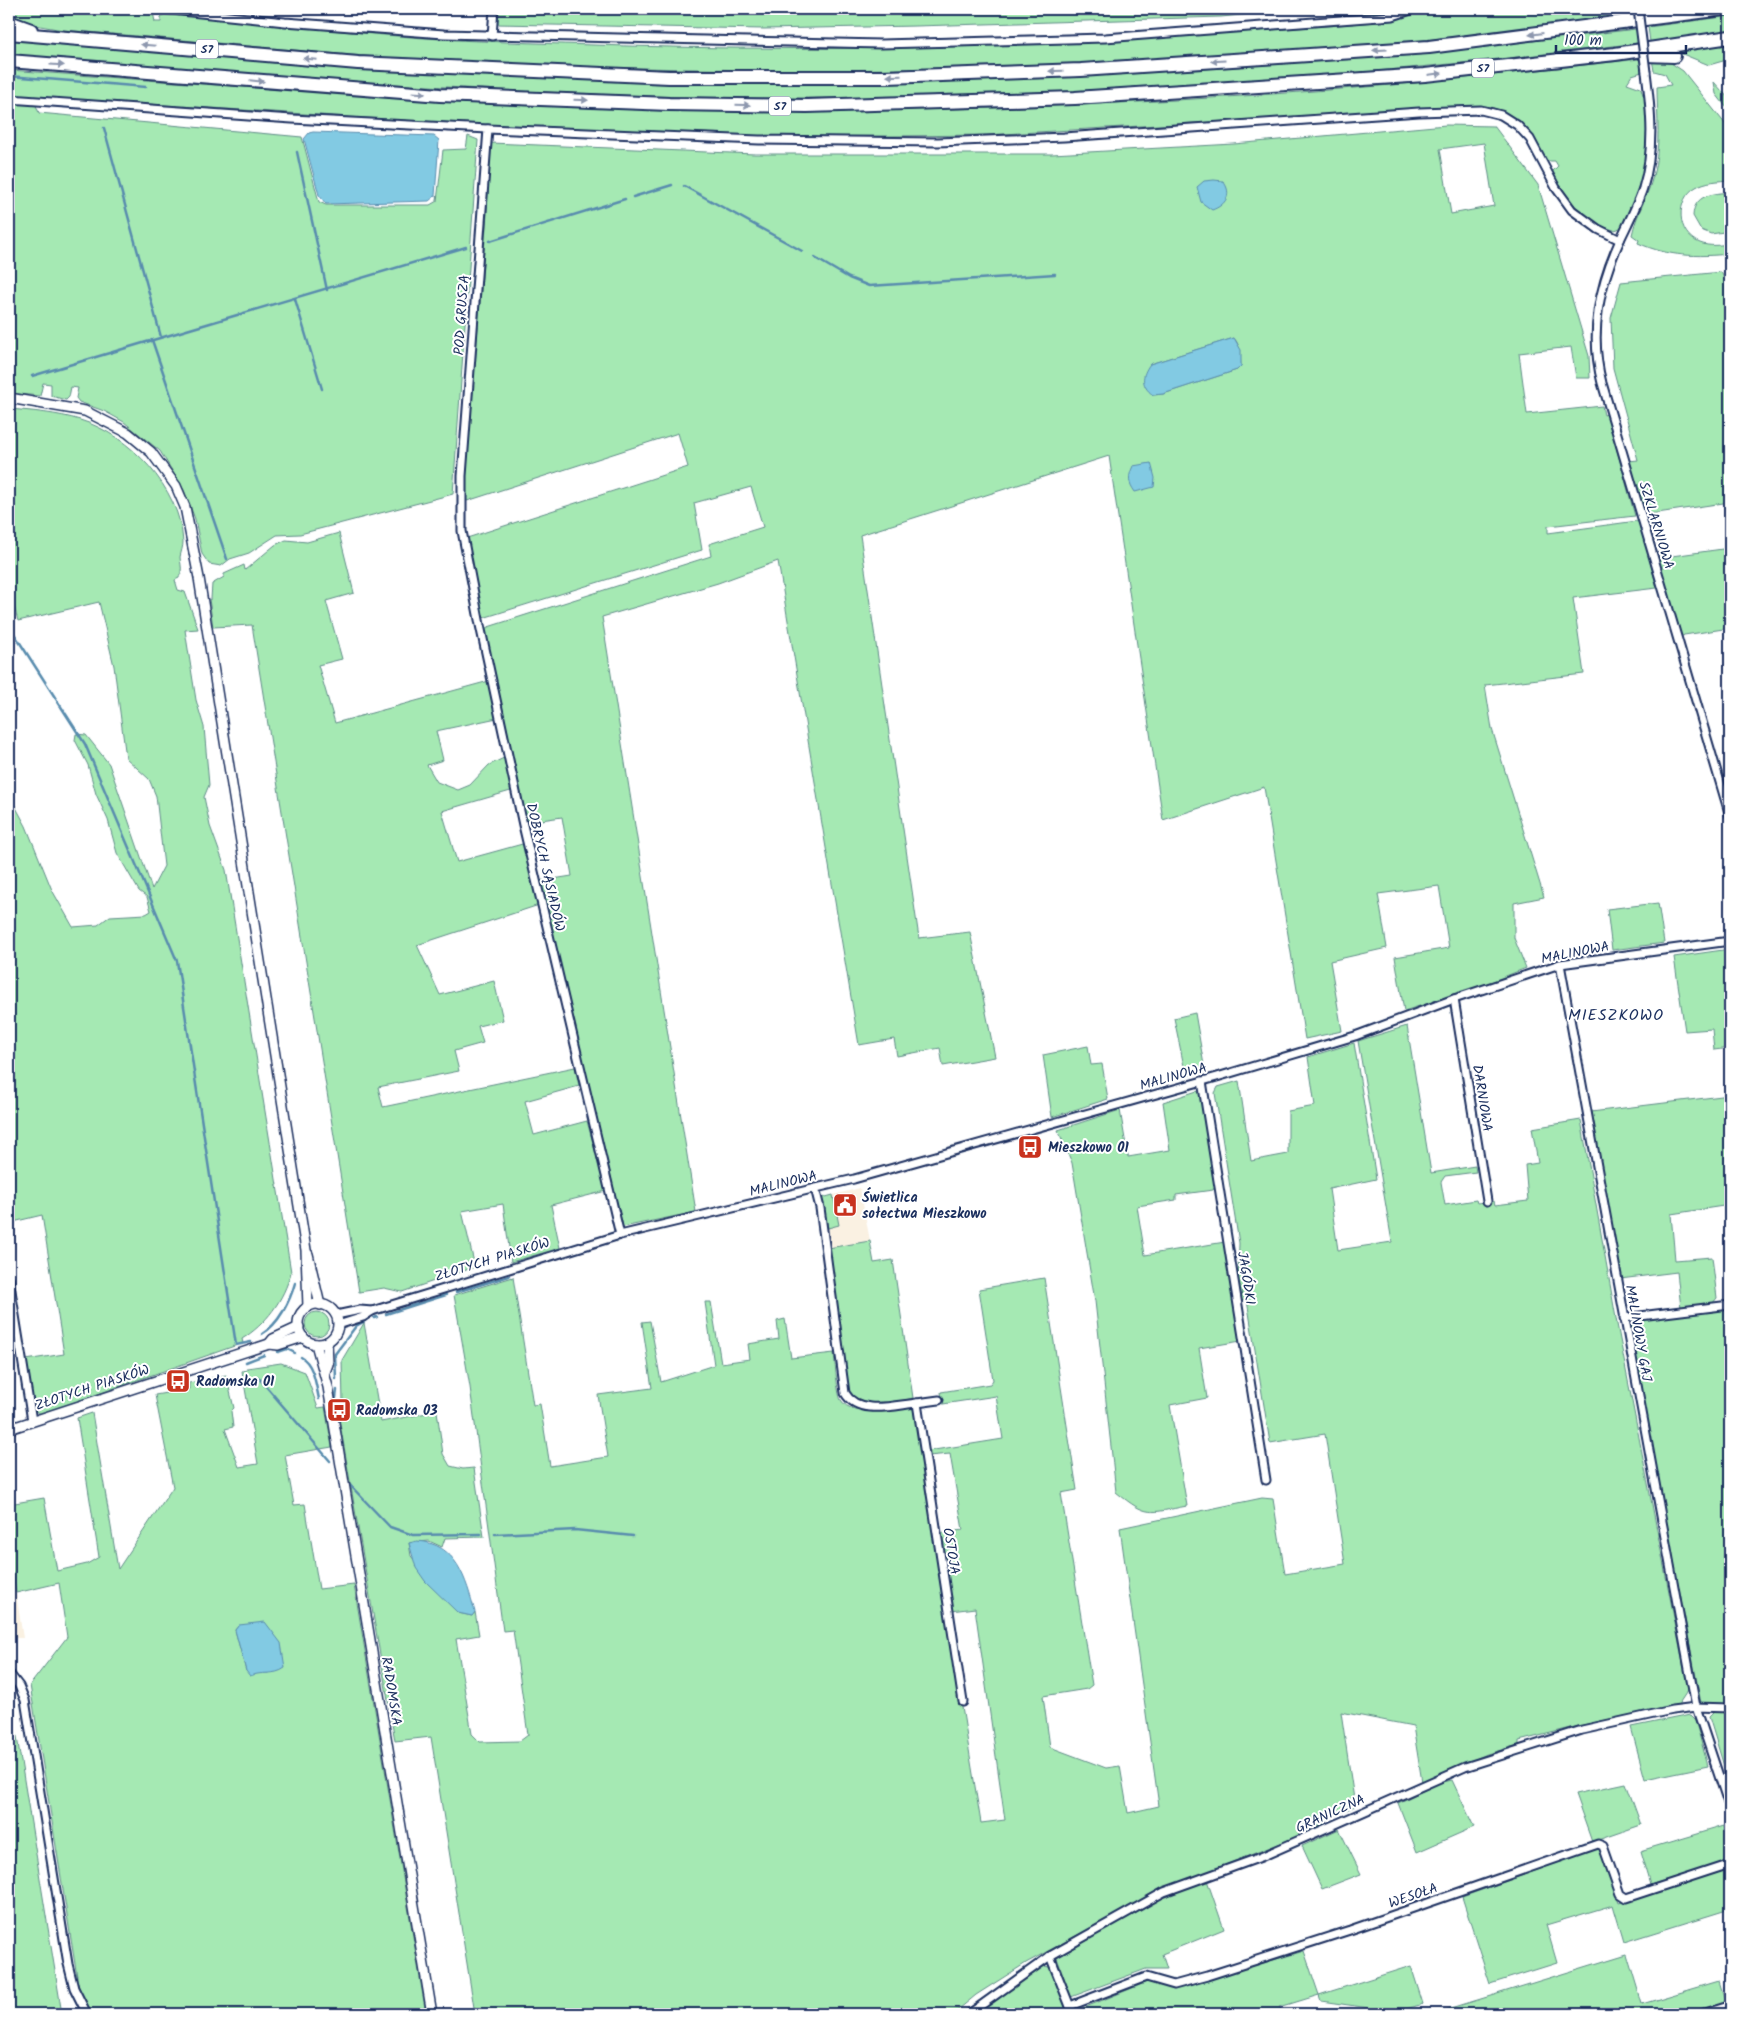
<svg xmlns="http://www.w3.org/2000/svg" width="1739" height="2023" font-family="Kalam,sans-serif">
	<rect width="100%" height="100%" fill="#fff"/>
	<filter id="ink" filterUnits="userSpaceOnUse"><feTurbulence type="fractalNoise" baseFrequency=".02" numOctaves="2"/><feDisplacementMap in="SourceGraphic" scale="10" xChannelSelector="R" yChannelSelector="G"/><feConvolveMatrix kernelMatrix="1 2 1 2 8 2 1 2 1" color-interpolation-filters="sRGB"/></filter>
	<g filter="url(#ink)">
		<g fill="#faf1e2">
			<path d="M860,1188L870,1241L832,1249L822,1198Z"/>
			<path d="M9,1573H13L23,1638H9Z"/>
		</g>
		<g fill="#a5e9b3" stroke="#608c88" fill-rule="evenodd">
			<path d="M9,9H115L153,12L155,22H161V17L165,13C278,24 392,39 506,42C662,48 819,51 976,46C1110,42 1244,32 1378,22L1401,18L1423,9H1491L1493,11L1507,9H1633L1634,14C1542,25 1451,39 1359,46C1138,63 916,73 695,69C576,67 457,64 339,54C247,46 155,37 63,30L29,24L9,18Z"/>
			<path d="M291,9H360L362,15Z"/>
			<path d="M498,9H1302L1221,17L916,26L764,29L496,24Z"/>
			<path d="M1352,9H1401L1355,15Z"/>
			<path d="M1730,16V31L1650,42L1648,27Z"/>
			<path d="M1636,29L1638,43C1323,82 1006,103 688,97C461,92 235,73 9,55V40C238,59 466,79 696,82C1011,86 1324,67 1636,29Z"/>
			<path d="M1730,44V59L1709,65L1680,53V51Z"/>
			<path d="M1640,59L1642,72L1632,75L1627,83L1641,88L1643,95H1646C1651,136 1646,176 1628,214C1625,221 1623,229 1614,230C1584,224 1566,196 1552,172L1558,166L1555,161H1547C1532,134 1518,113 1486,106L985,135L801,137L635,132L382,119L9,95V70C271,89 533,110 796,111C998,111 1202,101 1403,84C1482,77 1561,67 1640,59Z"/>
			<path d="M1652,59L1668,61L1683,71L1730,130V180C1719,181 1706,181 1696,187C1675,199 1676,234 1700,243C1710,247 1720,245 1730,244V254C1697,257 1669,257 1638,243L1639,240L1632,235C1636,215 1648,196 1653,176C1661,146 1657,117 1657,87L1671,85L1665,74L1654,71Z"/>
			<path d="M1714,82L1730,100V112L1716,94Z"/>
			<path d="M9,102L36,105L39,113L302,137L319,202L326,205H430L437,201L443,150L466,149L468,136L478,140L453,494L300,534L277,535L249,553L230,559L221,566L209,564L202,554L195,519L184,490L160,451L124,422L104,411L79,402L76,398L78,388L71,387L69,397L66,400L51,396V384L43,383L40,396L9,393Z"/>
			<path d="M1446,125L1494,126L1538,185L1589,356L1590,378H1576L1571,347L1519,353L1527,414L1602,406L1604,415L1607,414L1635,516L1548,526V533L1637,521L1641,527L1657,588L1573,598L1584,674L1485,685L1492,729L1544,897L1514,903V938L1526,968L1476,988L1404,1011L1395,957L1449,948L1439,886L1378,894L1387,948L1330,961L1342,1031L1305,1039L1264,787L1163,820L1109,456L860,535L919,938L970,932L995,1057L943,1066L940,1048L897,1056L894,1039L859,1045L778,561L718,583L602,617L696,1212L623,1227L540,881L572,876L562,817L527,822L485,628L711,556L709,544L763,527L751,487L694,503L702,550L483,618L467,538L688,467L678,433L464,502L487,214L490,143L755,154H1052L1234,144ZM1484,143L1494,206L1451,214L1440,149ZM1234,338C1241,346 1240,356 1241,366L1237,370L1163,394L1153,395L1150,364Z"/>
			<path d="M1730,192V231L1711,234L1701,230L1693,216C1694,194 1713,194 1730,192Z"/>
			<path d="M1721,272L1730,289V502L1644,515L1629,461L1638,460L1613,368L1611,318L1621,282Z"/>
			<path d="M9,409C33,411 57,413 80,420C130,435 180,488 183,542C183,547 181,552 180,557C180,561 182,567 181,572C181,574 179,576 179,578L175,580L178,590L185,592L198,629L185,630L196,700L204,727L209,785L204,797L210,826L226,870L291,1272C284,1300 266,1324 242,1339L243,1343L41,1414L35,1411L26,1360L64,1354L42,1215L9,1223V1027L12,1026L9,1005V781L13,802L26,826L52,890L73,927L98,925L110,916L146,914L151,911L147,897L139,891L117,853L108,820L96,794L88,765L75,740L76,734L86,735L109,764L152,889L164,866L156,796L149,779L126,758L114,666L99,602L18,621L9,587Z"/>
			<path d="M339,533L354,593L326,601L342,659L318,665L335,723L489,681L497,718L436,731L443,760L427,765L437,782L458,790L470,785L489,765L506,757L514,790L442,811L457,862L526,843L539,905L417,945L440,995L494,981L503,1020L478,1026L483,1043L454,1051L459,1071L378,1087L383,1107L575,1067L579,1086L525,1101L534,1135L587,1121L606,1191L551,1205L560,1248L511,1262L503,1204L462,1211L475,1267L402,1292L384,1288L359,1292L252,625L213,627L209,599H211L212,584L224,577V574L244,565L245,570L275,545L286,540L307,542Z"/>
			<path d="M1730,548V628L1684,635L1681,637L1657,558Z"/>
			<path d="M1658,903L1664,943L1612,950L1607,909Z"/>
			<path d="M1730,949V1048L1714,1050L1712,1029L1685,1031L1674,957Z"/>
			<path d="M1195,1013L1205,1071L1186,1076L1174,1018Z"/>
			<path d="M1407,1026L1431,1173L1475,1166L1476,1172L1445,1176L1441,1182L1445,1205L1476,1200L1477,1203L1494,1201L1495,1205L1528,1201L1525,1165L1538,1163L1532,1128L1581,1120L1617,1324L1688,1690L1678,1705L1583,1725L1519,1741V1745L1487,1754L1422,1782L1413,1726L1341,1712L1355,1806L1325,1819L1326,1825L1157,1892L1026,1963L976,1995L953,2014H475L431,1737L395,1741L337,1406L343,1404L342,1360L364,1323L381,1422L437,1411L443,1454L450,1466L463,1469L474,1468L484,1537L445,1538L442,1547L429,1541L409,1543L411,1556L458,1613L472,1616L475,1612L479,1635L456,1639L472,1734L480,1742L520,1741L528,1735L513,1630L503,1631L470,1387L454,1295L513,1277L533,1405L540,1404L550,1466L608,1457L598,1395L652,1388L642,1322L650,1321L661,1382L714,1365L705,1302H711L721,1363L750,1359L748,1344L779,1339L777,1321L785,1319L791,1358L834,1353C835,1362 837,1393 841,1400C852,1419 896,1406 913,1408L981,1823L1005,1820L975,1608L951,1611L952,1604L941,1533L963,1530L950,1454L928,1456V1451L1003,1439L996,1396L943,1404L941,1392L990,1384L993,1380L979,1289L1044,1278L1077,1490L1061,1493L1092,1685L1087,1689L1043,1696L1050,1747L1106,1768L1120,1766L1128,1813L1159,1806L1120,1528L1262,1498L1273,1499L1285,1574L1345,1564L1325,1434L1270,1443L1247,1300L1241,1301L1238,1280L1239,1243L1215,1093L1218,1087L1239,1081L1251,1161L1288,1154V1111L1315,1106L1308,1057L1354,1043L1376,1179L1329,1189L1338,1250L1392,1242L1358,1041Z"/>
			<path d="M1088,1046L1091,1065L1102,1064L1108,1099L1052,1117L1043,1055Z"/>
			<path d="M1197,1091L1202,1096L1216,1185L1213,1190L1176,1195V1200L1137,1206L1145,1255L1225,1242L1241,1341L1199,1348L1207,1398L1170,1405L1187,1506C1149,1513 1148,1518 1116,1492L1095,1301L1072,1163L1058,1130L1120,1110L1128,1157L1170,1150L1163,1102Z"/>
			<path d="M1730,1095V1205L1671,1214L1675,1260L1712,1257L1717,1298L1712,1304L1681,1308L1677,1272L1620,1279L1591,1112Z"/>
			<path d="M833,1195L839,1225L828,1228L822,1198Z"/>
			<path d="M870,1241L874,1263L893,1260L913,1398C892,1403 862,1411 848,1390L828,1248Z"/>
			<path d="M1730,1308V1704L1701,1703L1629,1327L1637,1319Z"/>
			<circle cx="317" cy="1324" r="12"/>
			<path d="M281,1363L305,1372L318,1408L325,1407L332,1447L285,1455L294,1505L305,1504L319,1589L354,1585L426,2014H93L80,1995L30,1685L67,1637L59,1583L16,1593L13,1573H9V1504L44,1498L57,1571L87,1564L99,1557L77,1418L92,1413L118,1569L173,1487L155,1395L189,1389V1383L226,1375L234,1408L231,1411L233,1427L225,1429L239,1467L258,1464L242,1371L247,1370V1368ZM239,1625L268,1673L246,1671L235,1630Z"/>
			<path d="M9,1703L12,1706L62,2014H9Z"/>
			<path d="M1714,1712H1730V1786L1709,1717Z"/>
			<path d="M1690,1715L1695,1720L1708,1766L1645,1779L1631,1727Z"/>
			<path d="M1452,1780L1474,1827L1417,1852L1398,1803L1439,1783Z"/>
			<path d="M1626,1783L1641,1825L1592,1842L1575,1794Z"/>
			<path d="M1723,1826L1730,1846V1860L1650,1885L1640,1851Z"/>
			<path d="M1339,1829L1361,1874L1322,1889L1302,1846Z"/>
			<path d="M1599,1848L1619,1902L1730,1869V1909L1624,1942L1613,1905L1546,1925L1557,1963L1490,1984L1462,1897Z"/>
			<path d="M1207,1880L1224,1929L1162,1954L1167,1969H1146L1071,1997L1057,1958L1155,1901L1169,1896L1168,1893Z"/>
			<path d="M1304,1951L1319,1995L1411,1966L1423,2004L1389,2014H1372L1369,2008L1321,2001L1319,1995L1280,2007L1282,2014H1077L1076,2011L1147,1982L1174,1989Z"/>
			<path d="M1627,1954L1642,2004L1719,1981L1726,2003L1690,2014H1432Z"/>
			<path d="M1045,1966L1053,1968L1069,2014H978L1013,1984Z"/>
		</g>
		<g fill="#82cae3" stroke="#598cae">
			<path d="M313,132L434,136L439,140L435,196L429,201L326,204L319,195L304,139L309,133Z"/>
			<path d="M1214,180L1223,181C1233,194 1226,205 1212,210L1201,202L1197,187L1204,181Z"/>
			<path d="M1234,338L1241,350V366L1237,370L1163,394L1153,395C1141,386 1141,376 1150,364Z"/>
			<path d="M1151,463L1155,478L1154,487L1135,492C1128,482 1128,477 1133,466Z"/>
			<path d="M417,1541C457,1543 466,1580 475,1612L472,1616L458,1613L425,1581L416,1568L409,1543Z"/>
			<path d="M265,1622L281,1643L285,1668C274,1676 262,1671 250,1676L246,1671L235,1630L239,1625Z"/>
		</g>
		<g fill="none" stroke-linecap="round" stroke-linejoin="round">
			<g stroke="#598cae" stroke-width="2.5">
				<path d="M9,76L146,87"/>
				<path d="M104,128L161,337"/>
				<path d="M297,152L327,290"/>
				<path d="M684,186L802,251"/>
				<path d="M633,197L672,185"/>
				<path d="M490,241L625,199"/>
				<path d="M815,258L849,278L869,286L1055,274"/>
				<path d="M295,299L322,389"/>
				<path d="M152,340L227,559"/>
				<path d="M32,376L466,247"/>
				<path d="M9,616L11,623"/>
				<path d="M13,632L85,744L177,961L236,1345L251,1342"/>
				<path d="M456,1292L509,1276"/>
				<path d="M386,1314L446,1295"/>
				<path d="M374,1318L377,1317"/>
				<path d="M262,1334C279,1324 290,1301 295,1283"/>
				<path d="M278,1352L287,1349L295,1353"/>
				<path d="M301,1357C314,1364 316,1386 319,1399"/>
				<path d="M246,1362L264,1355"/>
				<path d="M258,1377L330,1461"/>
				<path d="M336,1379L335,1354L356,1326L365,1321"/>
				<path d="M336,1398L337,1390"/>
				<path d="M348,1483L390,1527L413,1535L481,1534"/>
				<path d="M495,1534L575,1530L633,1536"/>
			</g>
			<defs>
				<g id="minor">
					<path d="M162,9L285,22L444,34L881,44L1105,38L1393,16L1414,9"/>
					<path d="M492,36L494,9"/>
					<path d="M1646,72C1651,111 1655,149 1643,188C1637,206 1628,223 1620,240C1599,286 1589,333 1602,383L1730,816"/>
					<path d="M9,99L292,119L488,129L759,140L938,142L1064,137L1419,112L1481,110L1501,115L1517,125L1530,139L1556,188L1572,210L1598,229L1620,240"/>
					<path d="M488,129L462,476V531L480,625L523,825L620,1235"/>
					<path d="M1560,964L1696,1707L1730,1809"/>
					<path d="M1454,999L1487,1201"/>
					<path d="M1202,1081L1266,1480"/>
					<path d="M815,1188L820,1208L845,1393C858,1416 895,1405 917,1403L963,1702"/>
					<path d="M9,1278L32,1421"/>
					<path d="M336,1315L360,1310L372,1311"/>
					<path d="M1624,1318L1730,1305"/>
					<path d="M338,1325L363,1317L372,1311L620,1235L854,1179L1217,1077L1355,1036L1454,999L1560,964L1730,941"/>
					<path d="M917,1403L939,1400"/>
					<path d="M9,1673L19,1686L25,1700L68,1964L74,1988L87,2014"/>
					<path d="M1050,1956L1073,2014"/>
					<path d="M1070,2006L1146,1977L1174,1985L1207,1976L1350,1930L1598,1844L1603,1846L1620,1894L1626,1898L1730,1864"/>
					<path d="M969,2014L1050,1956L1164,1892L1261,1857L1465,1767L1582,1730L1672,1710L1696,1707L1730,1708"/>
					<path d="M1701,2014L1730,2005"/>
				</g>
				<g id="tertiary">
					<path d="M9,398L85,411L128,433L151,452L176,486L185,507L199,578L306,1250L308,1307"/>
					<path d="M308,1254L320,1305"/>
					<circle cx="318" cy="1324" r="20"/>
					<path d="M269,1344L273,1339L299,1327"/>
					<path d="M316,1344L328,1387L432,2014"/>
					<path d="M325,1372L328,1364L327,1342"/>
					<path d="M9,1429L269,1344L278,1345L303,1337"/>
				</g>
				<g id="motorway">
					<path d="M9,22L31,30"/>
					<path d="M9,33L358,63L669,77H887L1081,70L1429,47L1723,9"/>
					<path d="M1645,55L1674,56"/>
					<path d="M9,61L440,95L669,104L807,106L1075,98L1425,75L1615,54L1730,37"/>
				</g>
			</defs>
			<use href="#minor" stroke="#1b2f5e" stroke-width="11"/>
			<use href="#tertiary" stroke="#1b2f5e" stroke-width="12"/>
			<use href="#motorway" stroke="#1b2f5e" stroke-width="16"/>
			<use href="#minor" stroke="#fff" stroke-width="7"/>
			<use href="#tertiary" stroke="#fff" stroke-width="9"/>
			<use href="#motorway" stroke="#fff" stroke-width="12"/>
			<defs>
				<path id="minor-bridge" d="M1638,9L1646,72"/>
			</defs>
			<use href="#minor-bridge" stroke="#1b2f5e" stroke-width="11" stroke-linecap="butt"/>
			<use href="#minor-bridge" stroke="#fff" stroke-width="7"/>
		</g>
		<defs><path id="oneway-solid" d="M-6-.8H1V-3.2L6.5 0L1 3.2V.8H-6Z" transform="scale(1.25)"/></defs>
		<g fill="#8d97ae">
			<use href="#oneway-solid" transform="translate(1536 34) rotate(173)"/>
			<use href="#oneway-solid" transform="translate(148 45) rotate(-175)"/>
			<use href="#oneway-solid" transform="translate(1380 50) rotate(176)"/>
			<use href="#oneway-solid" transform="translate(310 59) rotate(-175)"/>
			<use href="#oneway-solid" transform="translate(1218 61) rotate(176)"/>
			<use href="#oneway-solid" transform="translate(57 65) rotate(4)"/>
			<use href="#oneway-solid" transform="translate(1056 71) rotate(178)"/>
			<use href="#oneway-solid" transform="translate(1435 74) rotate(-7)"/>
			<use href="#oneway-solid" transform="translate(894 76) rotate(178)"/>
			<use href="#oneway-solid" transform="translate(257 81) rotate(6)"/>
			<use href="#oneway-solid" transform="translate(419 93) rotate(4)"/>
			<use href="#oneway-solid" transform="translate(581 100) rotate(2)"/>
			<use href="#oneway-solid" transform="translate(743 105) rotate(1)"/>
		</g>
	</g>
	<defs>
		<symbol id="bus-square" viewBox="-11 -11 22 22"><rect x="-9" y="-9" width="18" height="18" rx="4" fill="#c8321e" stroke="#fff"/><path d="M-5-6H5V4H4V6H2V4H-2V6H-4V4H-5ZM-3.5-4V0h7V-4ZM-3.5 1.2v1.5H-2V1.2ZM2 1.2v1.5H3.5V1.2Z" fill="#fff"/></symbol>
		<symbol id="civic-square" viewBox="-11 -11 22 22"><rect x="-9" y="-9" width="18" height="18" rx="4" fill="#c8321e" stroke="#fff"/><path d="M-.6-6.5H3V-4.5H.6V-3L4-1V1h2V6H-6V1h2V-1L-.6-3ZM-1.2 2.5V6h2.4V2.5Z" fill="#fff"/></symbol>
	</defs>
	<g fill-rule="evenodd">
		<use href="#bus-square" x="1016" y="1133" width="28" height="28"/>
		<use href="#civic-square" x="831" y="1191" width="28" height="28"/>
		<use href="#bus-square" x="164" y="1367" width="28" height="28"/>
		<use href="#bus-square" x="325" y="1396" width="28" height="28"/>
	</g>
	<g text-anchor="middle" stroke-width="4" stroke-linejoin="round" paint-order="stroke">
		<g fill="#fff" stroke="#5f6d8e" stroke-width="1">
			<rect x="196" y="39.5" width="22" height="19" rx="4"/>
			<rect x="1472" y="58.5" width="22" height="19" rx="4"/>
			<rect x="769" y="96.5" width="22" height="19" rx="4"/>
		</g>
		<g font-size="12" font-weight="bold" fill="#1b2f5e">
			<text x="207" y="53">S7</text>
			<text x="1483" y="72">S7</text>
			<text x="780" y="110">S7</text>
		</g>
		<g font-size="14" fill="#1b2f5e" stroke="#fff">
			<text transform="translate(461 315) rotate(-86)" y="5">POD GRUSZĄ</text>
			<text transform="translate(1657 525) rotate(73)" y="5">SZKLARNIOWA</text>
			<text transform="translate(546 867) rotate(77)" y="5">DOBRYCH SĄSIADÓW</text>
			<text transform="translate(1575 952) rotate(-11)" y="5">MALINOWA</text>
			<text transform="translate(1173 1076) rotate(-16)" y="5">MALINOWA</text>
			<text transform="translate(1483 1098) rotate(81)" y="5">DARNIOWA</text>
			<text transform="translate(783 1183) rotate(-14)" y="5">MALINOWA</text>
			<text transform="translate(492 1259) rotate(-17)" y="5">ZŁOTYCH PIASKÓW</text>
			<text transform="translate(1247 1278) rotate(81)" y="5">JAGÓDKI</text>
			<text transform="translate(1639 1333) rotate(80)" y="5">MALINOWY GAJ</text>
			<text transform="translate(92 1387) rotate(-18)" y="5">ZŁOTYCH PIASKÓW</text>
			<text transform="translate(952 1551) rotate(81)" y="5">OSTOJA</text>
			<text transform="translate(392 1691) rotate(81)" y="5">RADOMSKA</text>
			<text transform="translate(1330 1813) rotate(-24)" y="5">GRANICZNA</text>
			<text transform="translate(1413 1895) rotate(-19)" y="5">WESOŁA</text>
		</g>
		<g font-size="14" font-weight="bold" fill="#1b2f5e" stroke="#fff" text-anchor="start">
			<text x="1048" y="1152">Mieszkowo 01</text>
			<text x="862" y="1202">Świetlica<tspan x="862" dy="16">sołectwa Mieszkowo</tspan></text>
			<text x="196" y="1386">Radomska 01</text>
			<text x="356" y="1415">Radomska 03</text>
		</g>
		<g font-size="16" letter-spacing="1" fill="#1b2f5e" stroke="#fff">
			<text x="1616" y="1020">MIESZKOWO</text>
		</g>
	</g>
	<rect width="1739" height="2023" fill="none" stroke="#fff" stroke-width="30"/>
	<rect x="15" y="15" width="1709" height="1993" fill="none" stroke="#1b2f5e" stroke-width="2" filter="url(#ink)"/>
	<path d="M1556 45v8h130v-8" fill="none" stroke="#1b2f5e" stroke-width="2.5"/>
	<text x="1564" y="45" font-size="15" fill="#1b2f5e" stroke="#ffffff" stroke-width="4" paint-order="stroke">100 m</text>
</svg>
